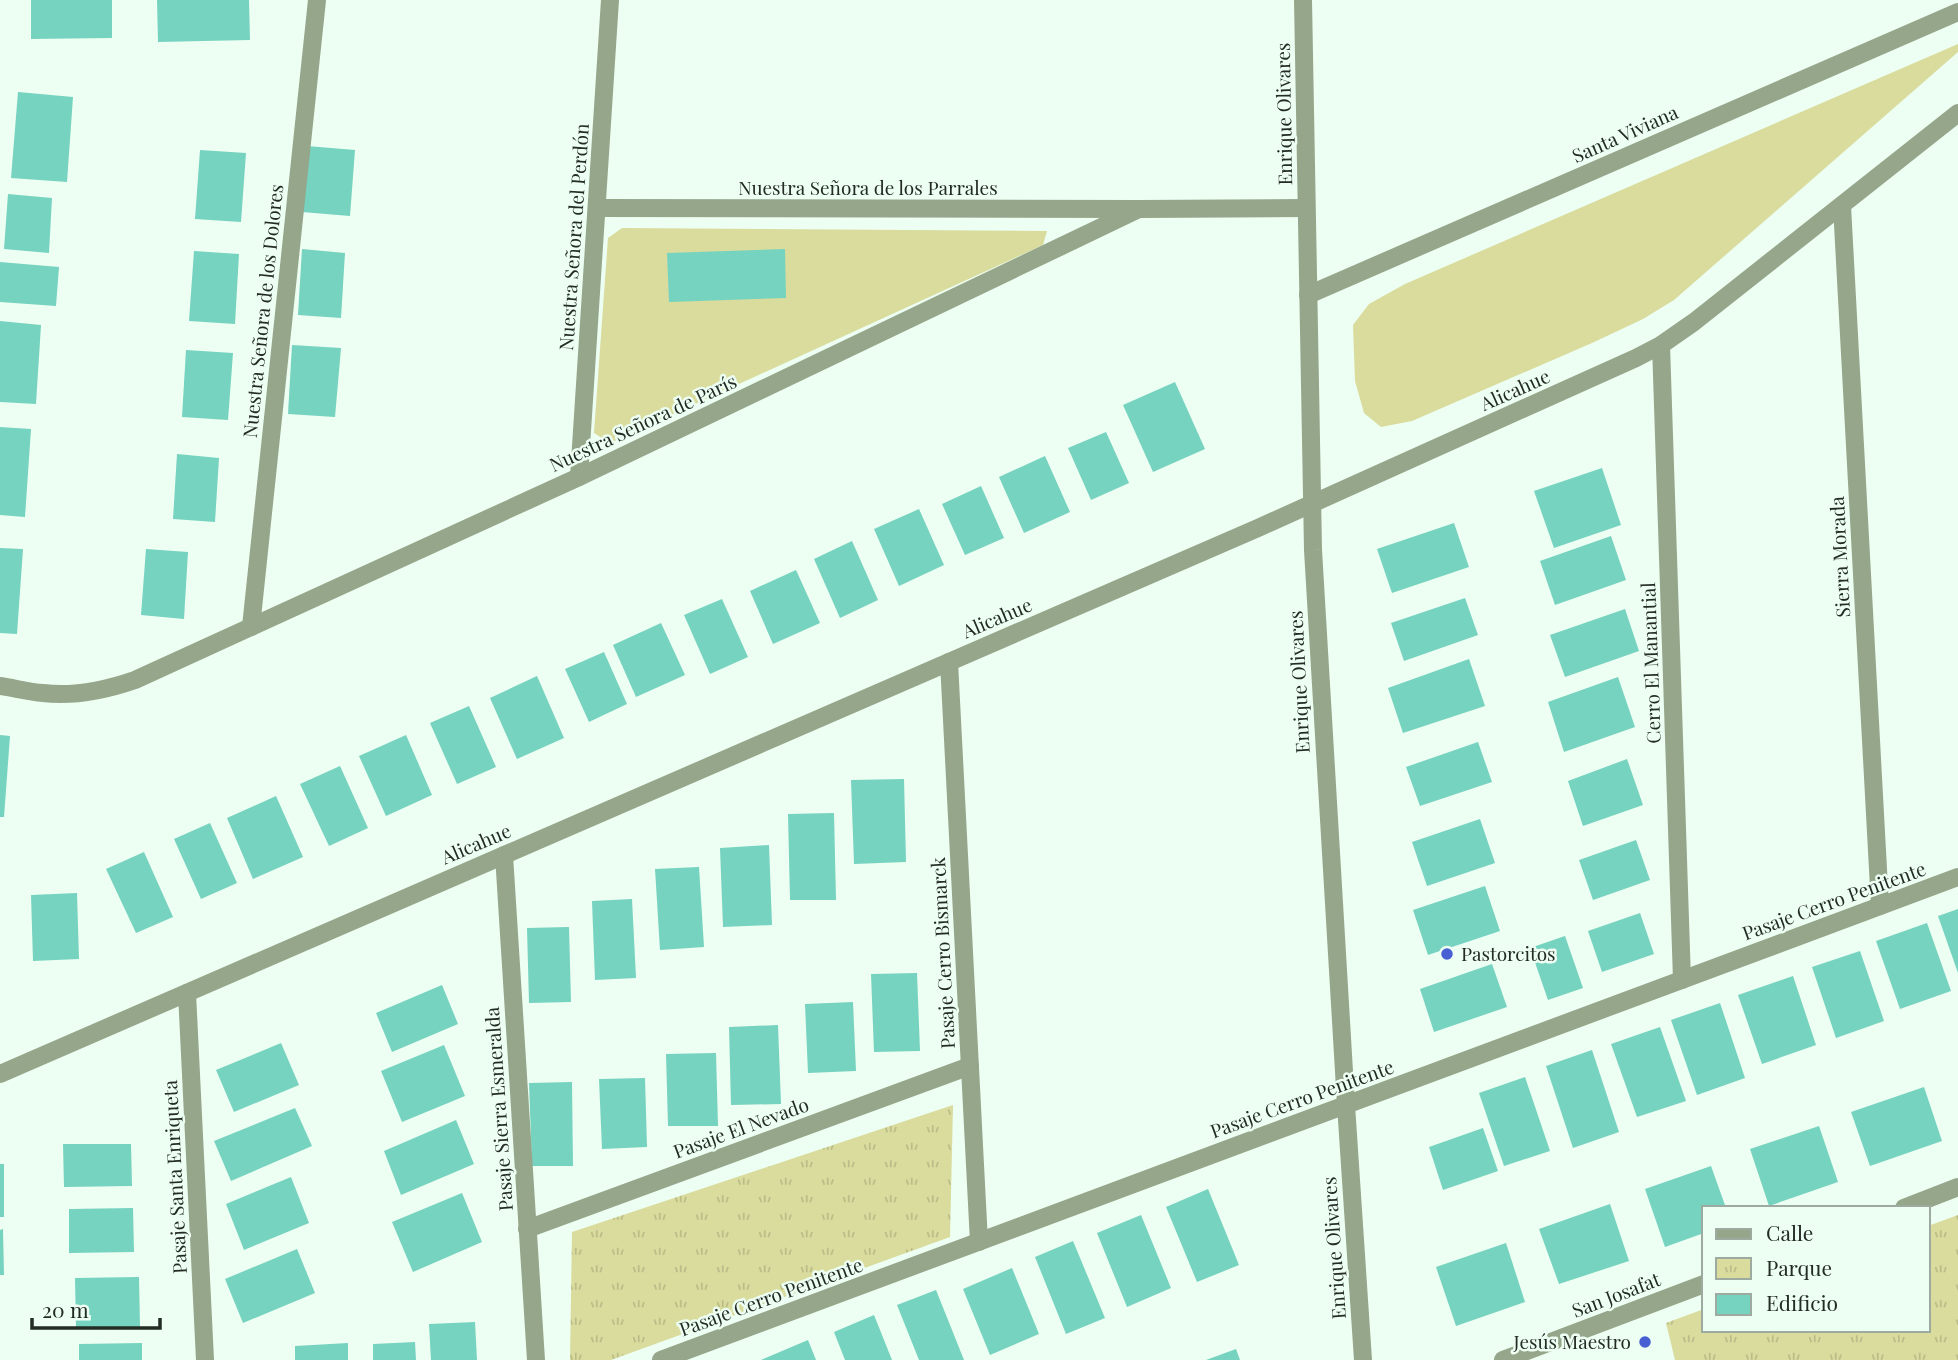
<svg xmlns="http://www.w3.org/2000/svg" width="1958" height="1360" font-family="'Playfair Display',serif">
	<defs>
		<pattern id="park-tufts" width="24" height="20" patternUnits="userSpaceOnUse" patternTransform="scale(1.75)"><rect width="24" height="20" fill="#d9dc9d"/><path d="M3 7l-1-3M5 7V3M7 7l1-3M15 17l-1-3M17 17v-4M19 17l1-3" fill="none" stroke="#babd87"/></pattern>
	</defs>
	<rect width="100%" height="100%" fill="#edfef2"/>
	<g fill="#d9dc9d">
		<path d="M1958,44V52L1674,300L1643,319L1592,343L1412,421L1381,427L1364,413L1355,381L1353,325L1369,304L1405,284Z"/>
		<path d="M622,228L1047,231L1043,245L610,443L594,433L608,238Z"/>
	</g>
	<g fill="url(#park-tufts)">
		<path d="M953,1105L950,1237L611,1360H570L572,1232Z"/>
		<path d="M1958,1215V1360H1675L1666,1323L1704,1309V1330H1928V1226Z"/>
	</g>
	<g fill="#76d3c0">
		<path d="M31,0H112V38L31,39Z"/>
		<path d="M157,0H249L250,40L158,42Z"/>
		<path d="M18,92L73,97L67,182L11,178Z"/>
		<path d="M307,146L355,150L350,216L302,212Z"/>
		<path d="M200,150L246,153L241,222L195,219Z"/>
		<path d="M8,194L52,198L49,253L4,249Z"/>
		<path d="M302,249L345,253L341,318L298,315Z"/>
		<path d="M785,249L786,298L669,302L667,253Z"/>
		<path d="M194,251L239,254L235,324L189,321Z"/>
		<path d="M0,262L59,267L56,306L0,302Z"/>
		<path d="M0,321L41,325L36,404L0,402Z"/>
		<path d="M292,345L341,348L335,417L288,414Z"/>
		<path d="M186,350L233,353L228,420L182,417Z"/>
		<path d="M1175,382L1205,449L1153,472L1123,405Z"/>
		<path d="M0,427L31,429L25,517L0,515Z"/>
		<path d="M1106,432L1129,483L1091,500L1068,448Z"/>
		<path d="M177,454L219,458L215,522L173,519Z"/>
		<path d="M1045,456L1070,512L1024,533L999,477Z"/>
		<path d="M1602,468L1621,525L1554,548L1534,491Z"/>
		<path d="M981,486L1004,538L965,555L942,504Z"/>
		<path d="M919,509L944,565L899,586L874,529Z"/>
		<path d="M1454,523L1469,567L1392,593L1377,549Z"/>
		<path d="M1611,536L1626,580L1555,605L1540,561Z"/>
		<path d="M852,541L878,600L840,618L814,559Z"/>
		<path d="M0,548L23,549L17,634L0,633Z"/>
		<path d="M146,549L188,552L184,619L141,615Z"/>
		<path d="M796,570L820,623L773,644L750,591Z"/>
		<path d="M1465,598L1478,635L1404,661L1391,623Z"/>
		<path d="M722,599L748,657L710,674L684,615Z"/>
		<path d="M1625,609L1639,651L1565,677L1550,635Z"/>
		<path d="M661,623L685,675L636,697L613,645Z"/>
		<path d="M604,652L627,704L589,722L565,669Z"/>
		<path d="M1469,659L1485,706L1403,733L1388,688Z"/>
		<path d="M537,676L564,738L517,759L490,698Z"/>
		<path d="M1618,677L1635,727L1564,752L1548,702Z"/>
		<path d="M469,706L496,767L457,784L430,723Z"/>
		<path d="M0,735L10,736L4,817H0Z"/>
		<path d="M406,735L432,795L386,816L359,756Z"/>
		<path d="M1478,742L1492,782L1420,806L1406,767Z"/>
		<path d="M1627,759L1643,805L1583,826L1568,781Z"/>
		<path d="M340,766L368,828L329,846L300,784Z"/>
		<path d="M904,779L906,862L854,864L851,780Z"/>
		<path d="M276,796L303,857L253,879L227,818Z"/>
		<path d="M834,813L836,900H790L788,814Z"/>
		<path d="M1480,819L1495,863L1427,886L1412,842Z"/>
		<path d="M210,823L237,883L201,899L174,839Z"/>
		<path d="M1636,840L1650,880L1593,900L1579,860Z"/>
		<path d="M769,845L772,925L723,927L720,848Z"/>
		<path d="M144,852L173,917L136,933L106,869Z"/>
		<path d="M699,867L704,947L660,950L655,869Z"/>
		<path d="M1485,886L1500,931L1428,955L1413,910Z"/>
		<path d="M77,893L79,959L33,961L31,895Z"/>
		<path d="M632,899L636,978L595,980L592,901Z"/>
		<path d="M1958,909V973L1938,916Z"/>
		<path d="M1640,913L1654,954L1602,972L1588,931Z"/>
		<path d="M1927,923L1951,991L1900,1009L1876,941Z"/>
		<path d="M569,927L571,1002L529,1003L527,928Z"/>
		<path d="M1565,936L1583,988L1548,1000L1530,948Z"/>
		<path d="M1860,951L1884,1021L1836,1038L1812,967Z"/>
		<path d="M1492,964L1507,1007L1434,1032L1420,989Z"/>
		<path d="M917,973L920,1051L874,1052L871,974Z"/>
		<path d="M1793,976L1816,1045L1762,1064L1738,995Z"/>
		<path d="M442,985L458,1024L392,1052L376,1013Z"/>
		<path d="M853,1002L856,1071L808,1073L805,1004Z"/>
		<path d="M1720,1003L1745,1078L1697,1095L1671,1020Z"/>
		<path d="M778,1025L781,1104L731,1105L729,1027Z"/>
		<path d="M1660,1027L1686,1101L1637,1117L1611,1044Z"/>
		<path d="M281,1043L299,1085L234,1112L216,1070Z"/>
		<path d="M444,1045L465,1096L402,1122L381,1071Z"/>
		<path d="M1592,1050L1619,1132L1573,1148L1546,1066Z"/>
		<path d="M716,1053L718,1126H668L666,1054Z"/>
		<path d="M1525,1077L1550,1151L1504,1166L1479,1093Z"/>
		<path d="M645,1078L647,1147L602,1149L599,1079Z"/>
		<path d="M572,1082L573,1166H532L529,1083Z"/>
		<path d="M1924,1087L1942,1141L1870,1166L1851,1112Z"/>
		<path d="M295,1108L312,1146L231,1181L214,1141Z"/>
		<path d="M456,1120L474,1164L401,1195L384,1151Z"/>
		<path d="M1819,1126L1838,1182L1769,1206L1750,1149Z"/>
		<path d="M1483,1128L1498,1171L1443,1190L1429,1147Z"/>
		<path d="M63,1144H131L132,1186L64,1187Z"/>
		<rect x="0" y="1164" width="4" height="53"/>
		<path d="M1711,1166L1726,1208H1704V1233L1665,1247L1645,1189Z"/>
		<path d="M291,1177L309,1223L244,1250L226,1204Z"/>
		<path d="M1208,1189L1239,1265L1197,1282L1166,1207Z"/>
		<path d="M462,1193L482,1242L413,1272L392,1222Z"/>
		<path d="M1610,1204L1629,1261L1559,1284L1539,1229Z"/>
		<path d="M133,1208L134,1252L69,1253V1209Z"/>
		<path d="M1141,1215L1171,1288L1127,1307L1097,1233Z"/>
		<path d="M3,1229L4,1275H0V1230Z"/>
		<path d="M1073,1241L1105,1318L1066,1334L1035,1257Z"/>
		<path d="M1506,1243L1525,1302L1456,1326L1436,1267Z"/>
		<path d="M297,1249L315,1293L243,1323L225,1279Z"/>
		<path d="M1012,1268L1039,1334L990,1355L963,1289Z"/>
		<path d="M139,1277L140,1327L76,1328L75,1278Z"/>
		<path d="M936,1290L964,1360H919L897,1305Z"/>
		<path d="M874,1315L892,1360H845L834,1332Z"/>
		<path d="M475,1322L477,1360H431L429,1324Z"/>
		<path d="M808,1340L816,1360H761Z"/>
		<path d="M415,1342L416,1360H373V1344Z"/>
		<path d="M142,1343V1360H79V1344Z"/>
		<path d="M348,1343V1360H295V1346Z"/>
		<path d="M1236,1349L1240,1360H1206Z"/>
	</g>
	<g fill="none" stroke-linecap="round" stroke-linejoin="round">
		<g stroke="#95a68b" stroke-width="18">
			<path d="M1303,0L1313,550L1346,1105L1363,1360"/>
			<path d="M1842,206L1880,906"/>
			<path d="M597,208L1139,209L1306,208"/>
			<path d="M1308,295L1958,12"/>
			<path d="M1661,345L1682,980"/>
			<path d="M579,477L610,0"/>
			<path d="M251,627L317,0"/>
			<path d="M949,662L979,1242"/>
			<path d="M0,686C14,688 29,692 43,693C75,697 106,690 135,680L579,477L1139,209"/>
			<path d="M504,855L536,1360"/>
			<path d="M187,993L205,1360"/>
			<path d="M0,1074L1258,528L1636,358L1661,345L1694,322L1958,113"/>
			<path d="M1904,1208L1958,1187"/>
			<path d="M527,1229L970,1066"/>
			<path d="M661,1360L1958,877"/>
			<path d="M1503,1360L1704,1284"/>
		</g>
	</g>
	<g fill="#475fd3" stroke="#edfef2" stroke-width="2.5">
		<circle cx="1447" cy="954" r="7"/>
		<circle cx="1645" cy="1342" r="7"/>
	</g>
	<g text-anchor="middle" stroke-width="5" stroke-linejoin="round" paint-order="stroke">
		<g font-size="19" fill="#232b25" stroke="#edfef2">
			<text transform="translate(1284 114) rotate(-91)" y="7">Enrique Olivares</text>
			<text transform="translate(1625 134) rotate(-24)" y="7">Santa Viviana</text>
			<text x="868" y="195">Nuestra Señora de los Parrales</text>
			<text transform="translate(574 237) rotate(-86)" y="7">Nuestra Señora del Perdón</text>
			<text transform="translate(263 311) rotate(-84)" y="7">Nuestra Señora de los Dolores</text>
			<text transform="translate(1515 390) rotate(-24)" y="7">Alicahue</text>
			<text transform="translate(643 423) rotate(-25)" y="7">Nuestra Señora de París</text>
			<text transform="translate(1840 557) rotate(-93)" y="7">Sierra Morada</text>
			<text transform="translate(997 618) rotate(-23)" y="7">Alicahue</text>
			<text transform="translate(1651 663) rotate(-92)" y="7">Cerro El Manantial</text>
			<text transform="translate(1299 682) rotate(-93)" y="7">Enrique Olivares</text>
			<text transform="translate(476 844) rotate(-23)" y="7">Alicahue</text>
			<text transform="translate(1834 901) rotate(-20)" y="7">Pasaje Cerro Penitente</text>
			<text transform="translate(943 953) rotate(-93)" y="7">Pasaje Cerro Bismarck</text>
			<text transform="translate(1302 1099) rotate(-20)" y="7">Pasaje Cerro Penitente</text>
			<text transform="translate(499 1109) rotate(-94)" y="7">Pasaje Sierra Esmeralda</text>
			<text transform="translate(741 1128) rotate(-20)" y="7">Pasaje El Nevado</text>
			<text transform="translate(175 1177) rotate(-93)" y="7">Pasaje Santa Enriqueta</text>
			<text transform="translate(1334 1248) rotate(-94)" y="7">Enrique Olivares</text>
			<text transform="translate(1616 1295) rotate(-21)" y="7">San Josafat</text>
			<text transform="translate(771 1297) rotate(-20)" y="7">Pasaje Cerro Penitente</text>
		</g>
		<g font-size="19" fill="#232b25" stroke="#edfef2" text-anchor="start">
			<text x="1461" y="961">Pastorcitos</text>
			<text x="1631" y="1349" text-anchor="end">Jesús Maestro</text>
		</g>
	</g>
	<rect x="1702" y="1206" width="228" height="126" fill="#edfef2" stroke="#9caaa0" stroke-width="2"/>
	<rect x="1716" y="1229" width="35" height="10" fill="#95a68b" stroke="#9caaa0" stroke-width="2"/>
	<text x="1766" y="1241" font-size="21" fill="#232b25">Calle</text>
	<rect x="1716" y="1258" width="35" height="21" fill="url(#park-tufts)" stroke="#9caaa0" stroke-width="2"/>
	<text x="1766" y="1276" font-size="21" fill="#232b25">Parque</text>
	<rect x="1716" y="1294" width="35" height="21" fill="#76d3c0" stroke="#9caaa0" stroke-width="2"/>
	<text x="1766" y="1311" font-size="21" fill="#232b25">Edificio</text>
	<path d="M32 1318v10h128v-10" fill="none" stroke="#232b25" stroke-width="3.5"/>
	<text x="42" y="1318" font-size="21" fill="#232b25" stroke="#edfef2" stroke-width="5" paint-order="stroke">20 m</text>
</svg>
